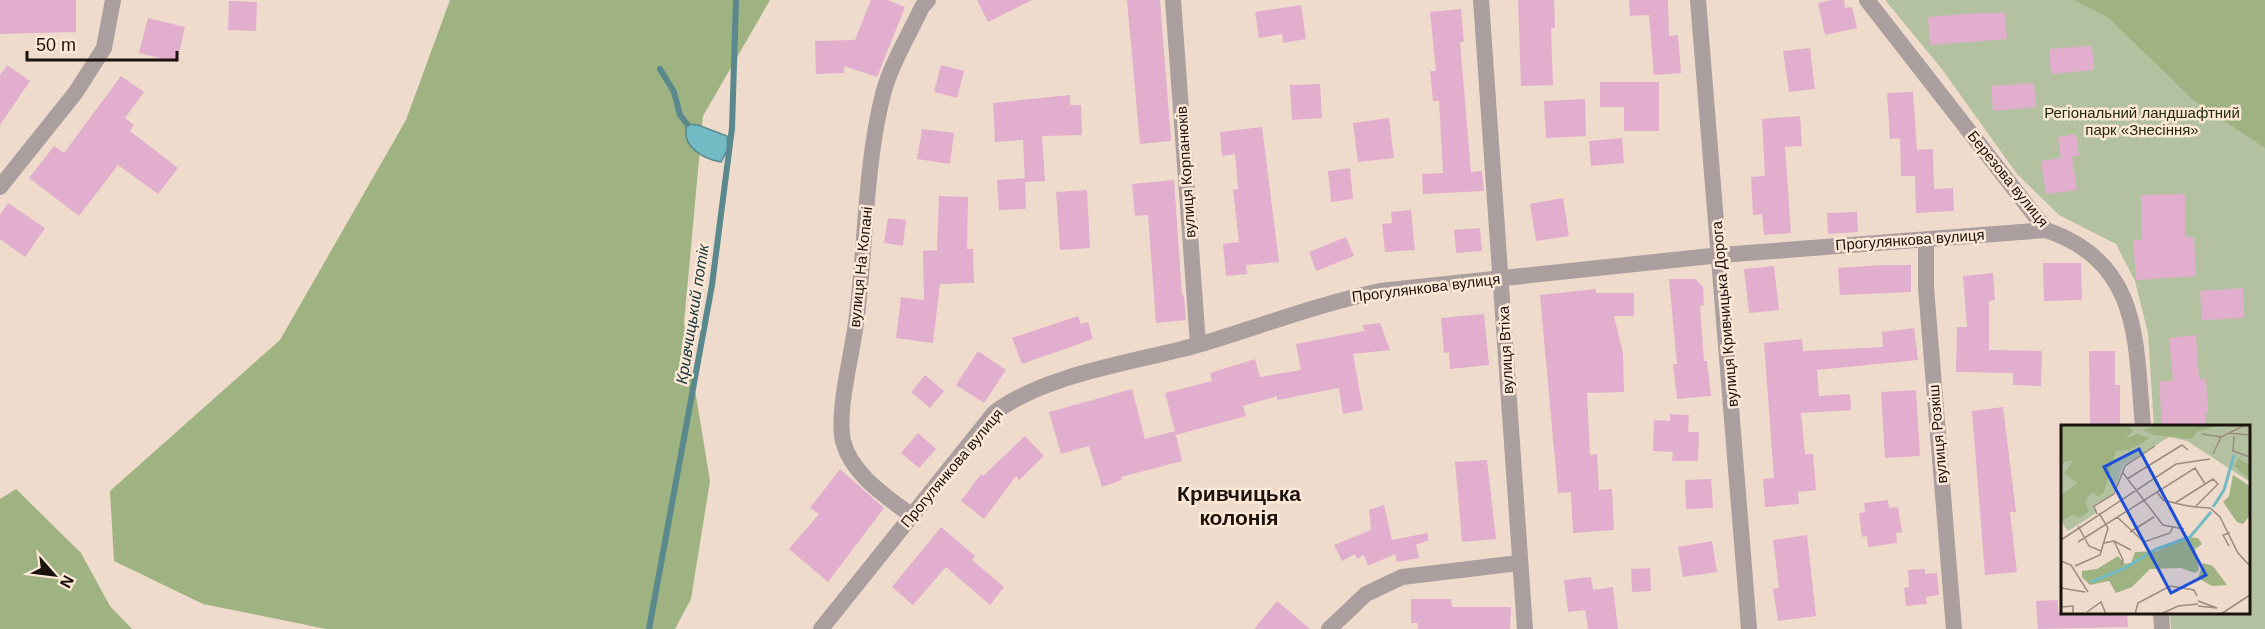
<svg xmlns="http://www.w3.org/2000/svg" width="2265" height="629" font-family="Arial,sans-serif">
	<rect width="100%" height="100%" fill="#efdbcb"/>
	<path fill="#b3c1a1" d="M1885,0H2265V629H2171L2170,613L2248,612V426H2154L2148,333L2135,281L2116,244L2059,215L2017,174L1941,68Z"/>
	<g fill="#9eb381">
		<path d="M450,0H770L703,116L684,323L710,481L691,599L675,629H326L203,604L114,561L110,491L280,340L406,120Z"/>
		<path d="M2073,0H2265V148L2193,100L2108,17Z"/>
		<path d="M16,489L81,553L110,606L132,629H0V499Z"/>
	</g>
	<path fill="#73bac4" stroke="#59888d" stroke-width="1.5" d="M687,124L698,125L727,136L728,149L721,162C703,159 680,146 687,124Z"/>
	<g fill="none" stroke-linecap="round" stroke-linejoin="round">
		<g stroke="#59888d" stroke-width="6">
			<path d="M660,69L674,92L680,115L687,124"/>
			<path d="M649,629L712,285L732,128L736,0"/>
		</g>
	</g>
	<g fill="#e2aece">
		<path d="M0,0H76V32L0,34Z"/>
		<path d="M871,0H888L905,7L877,77L844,66V73L816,74L815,41L855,40Z"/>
		<path d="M977,0H1032L988,22Z"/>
		<path d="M1127,0H1160L1171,141L1140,144Z"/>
		<path d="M1518,0H1554L1555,28H1551L1553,85L1521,86Z"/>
		<path d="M1629,0H1668L1669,36L1678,35L1681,73L1654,75L1649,15L1630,16Z"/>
		<path d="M1832,0H1844L1845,8L1852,7L1857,28L1825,35L1818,3Z"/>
		<path d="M229,1L257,2L256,31L228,30Z"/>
		<path d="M1301,5L1306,39L1283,43L1282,34L1259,38L1255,12Z"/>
		<path d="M1461,9L1464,42H1460L1471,172L1482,171L1484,191L1423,194L1422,174L1443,173L1439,101H1433L1430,71H1436L1430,12Z"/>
		<path d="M1980,13H2005L2007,39L1930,45L1928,17Z"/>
		<path d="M148,18L185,27L177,62L139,53Z"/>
		<path d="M2092,46L2094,70L2051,74L2049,49Z"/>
		<path d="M1810,48L1815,89L1789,92L1783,51Z"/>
		<path d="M7,65L30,81L0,125V75Z"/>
		<path d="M941,65L964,71L957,98L934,92Z"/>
		<path d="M121,76L144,92L125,118L134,125L130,131L178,168L158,194L118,165L79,216L29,178L54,146L64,153Z"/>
		<path d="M1600,82H1659V131H1624V107H1600Z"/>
		<path d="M2034,83L2036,107L1993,111L1991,86Z"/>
		<path d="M1320,84L1322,118L1292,120L1290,85Z"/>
		<path d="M1913,92L1917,150L1933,149L1934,189L1953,188L1954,211L1916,213L1915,176H1901L1900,138L1890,139L1887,93Z"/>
		<path d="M1070,95V105H1081L1082,135L1042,136L1045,181L1025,182L1023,140L995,142L993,103Z"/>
		<path d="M1585,99L1586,136L1546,138L1544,101Z"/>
		<path d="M1800,116L1802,146L1785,147L1791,233L1764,235L1762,214L1753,215L1751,177L1765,176L1762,119Z"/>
		<path d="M1389,118L1394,158L1358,162L1353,123Z"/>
		<path d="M1262,127L1279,262L1246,265L1247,274L1226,276L1223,244L1239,242L1233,190L1238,189L1235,154L1222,156L1220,132Z"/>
		<path d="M922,129L954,133L950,164L917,159Z"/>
		<path d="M2076,134L2079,156H2072L2077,190L2046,194L2041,161L2068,157L2061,158L2058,137Z"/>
		<path d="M1622,138L1624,163L1591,166L1589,141Z"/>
		<path d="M1350,168L1353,199L1331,202L1328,171Z"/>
		<path d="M1025,178L1026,209L999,210L997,180Z"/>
		<path d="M1174,180L1182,295H1184L1186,320L1156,323L1148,215L1135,216L1132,184Z"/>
		<path d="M1087,190L1090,248L1060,250L1056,192Z"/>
		<path d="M2185,194V237H2194L2196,276L2136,280L2133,240H2142L2141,195Z"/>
		<path d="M939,196L968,197L967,249H973L974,283L940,284L933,343L896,338L901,297L924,300L923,251L937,250Z"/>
		<path d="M1563,198L1569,236L1536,241L1530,204Z"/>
		<path d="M8,203L45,228L25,257L0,239V215Z"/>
		<path d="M1411,210L1415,250L1385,252L1382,224L1392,223L1391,212Z"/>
		<path d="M1857,212L1858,232L1828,234L1827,213Z"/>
		<path d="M888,218L906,220L903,246L884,243Z"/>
		<path d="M1480,228L1482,251L1456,253L1454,230Z"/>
		<path d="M1346,237L1354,256L1316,271L1309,252Z"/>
		<path d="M2043,263H2081L2082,300L2044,301Z"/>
		<path d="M1881,265H1911V292L1840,295L1838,268Z"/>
		<path d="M1774,266L1779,310L1749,313L1744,269Z"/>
		<path d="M1993,273L1995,300L1989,301V350L2042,351L2041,386L2013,385V373L1956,372L1957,327H1967L1963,276Z"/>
		<path d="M1669,279H1695L1703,287L1704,305L1700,306L1704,361H1707L1711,396L1677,399L1673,364H1677Z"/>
		<path d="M2243,288L2244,318L2202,320L2200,291Z"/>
		<path d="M1596,289V293H1634V316H1614L1623,353L1624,392L1587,393L1590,455L1597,454L1599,490L1612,489L1614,530L1573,533L1571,492L1558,493L1540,295Z"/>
		<path d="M1484,314L1489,365L1450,369L1449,352L1444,353L1441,318Z"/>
		<path d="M1078,316L1081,324L1088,322L1093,339L1022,364L1012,338Z"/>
		<path d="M1380,323L1390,350L1353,354L1363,410L1343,414L1339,388L1277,400V396L1243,406L1246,416L1176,435L1165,393L1212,381L1210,373L1255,359L1260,377L1301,370L1296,344L1364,331L1363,325Z"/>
		<path d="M1914,328L1918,360L1817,370L1819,396L1850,394L1851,410L1801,413L1805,454H1813L1816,490L1798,492L1799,504L1765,507L1763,479L1774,478L1764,343L1802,339L1803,351L1883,347L1882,332Z"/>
		<path d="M2196,335L2199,379H2206L2208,413H2205V426H2162L2159,381H2173L2169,338Z"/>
		<path d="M978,351L1006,370L984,403L956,385Z"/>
		<path d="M2089,351H2115V385H2120V426H2090Z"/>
		<path d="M925,375L944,391L930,408L911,392Z"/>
		<path d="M1132,389L1145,439L1175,431L1182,461L1121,477L1122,480L1102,487L1089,446L1061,454L1049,412Z"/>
		<path d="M1916,390L1920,456L1885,458L1881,392Z"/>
		<path d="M2003,407L2016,512H2010L2017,572L1985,575L1972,411Z"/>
		<path d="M1670,414L1689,415L1688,432H1699L1698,461H1672L1673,452L1653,451L1654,420L1670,421Z"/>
		<path d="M918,433L936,449L919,468L901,453Z"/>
		<path d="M1025,436L1044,456L1019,480L1016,476L984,519L961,501L981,474L983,476Z"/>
		<path d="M1487,460L1496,539L1462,542L1455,462Z"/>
		<path d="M840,469L884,508L828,582L789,549L819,514L810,508Z"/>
		<path d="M1711,479L1713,508L1686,509L1685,480Z"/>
		<path d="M1888,500L1889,508L1898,507L1902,532L1896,533L1897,543L1868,547L1867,536L1862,537L1859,513L1865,512L1864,503Z"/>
		<path d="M1384,505L1392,540L1427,533L1429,540L1416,545L1419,558L1397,562L1395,554L1368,566L1364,555L1357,559L1355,554L1342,561L1334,545L1371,530L1369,510Z"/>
		<path d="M941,527L975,556L972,560L1004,587L990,605L946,567L913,605L892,587Z"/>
		<path d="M1807,535L1816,616L1778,621L1773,589L1779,588L1773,540Z"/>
		<path d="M1712,541L1717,572L1683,577L1678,547Z"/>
		<path d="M1650,568L1651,591L1632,592L1631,569Z"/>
		<path d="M1925,569V574L1937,573L1939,595L1926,597L1927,604L1906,606L1904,588L1909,587L1908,570Z"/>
		<path d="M1591,577L1593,590L1613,587L1618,629H1588L1585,610L1568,612L1564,580Z"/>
		<path d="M1411,599H1451L1452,607H1511L1510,629H1418V623H1411Z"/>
		<path d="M2058,600V612H2127L2128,627L2038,629L2036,601Z"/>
		<path d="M1277,601L1310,629H1254Z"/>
	</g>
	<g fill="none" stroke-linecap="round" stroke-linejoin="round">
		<g stroke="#aa9e9e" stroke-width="16">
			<path d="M1173,0L1198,344"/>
			<path d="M1481,0L1525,629"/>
			<path d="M1698,0L1749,629"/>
			<path d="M1867,0L2046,230C2142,263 2135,342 2143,426"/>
			<path d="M0,187L76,92L104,48L113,0"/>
			<path d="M1926,240V288L1954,629"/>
			<path d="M912,516C887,497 851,474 843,441C836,410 854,348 857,315C866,242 865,166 883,94C891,64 909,35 922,7L928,0"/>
			<path d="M2161,612L2162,629"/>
			<path d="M821,629L994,413C1046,373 1138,362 1201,344C1261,326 1319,304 1380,291L1721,255L2046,230"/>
			<path d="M1329,629L1366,594L1402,577L1519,563"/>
		</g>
	</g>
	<g text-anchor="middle" stroke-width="5" stroke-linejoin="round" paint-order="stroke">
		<g font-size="15" fill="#212e08" stroke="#fde8d8">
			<text x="2142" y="118">Регіональний ландшафтний<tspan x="2142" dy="17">парк «Знесіння»</tspan></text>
		</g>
		<g font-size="15" fill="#1b140e" stroke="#fde8d8">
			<text transform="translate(1186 172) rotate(-94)" y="5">вулиця Корпанюків</text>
			<text transform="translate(2008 179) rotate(51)" y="5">Березова вулиця</text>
			<text transform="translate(1910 240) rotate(-4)" y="5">Прогулянкова вулиця</text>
			<text transform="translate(861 267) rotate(-84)" y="5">вулиця На Копані</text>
			<text transform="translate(1426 288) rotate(-7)" y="5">Прогулянкова вулиця</text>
			<text transform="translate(1725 314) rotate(-95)" y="5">вулиця Кривчицька Дорога</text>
			<text transform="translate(1506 350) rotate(-93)" y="5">вулиця Втіха</text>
			<text transform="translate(1938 434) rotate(-95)" y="5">вулиця Розкіш</text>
			<text transform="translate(952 468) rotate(-50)" y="5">Прогулянкова вулиця</text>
		</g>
		<g font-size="16" font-style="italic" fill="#13363b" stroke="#fde8d8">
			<text transform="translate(692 314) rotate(-81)" y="6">Кривчицький потік</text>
		</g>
		<g font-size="21" font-weight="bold" fill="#1b140e" stroke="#fde8d8">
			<text x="1239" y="501">Кривчицька<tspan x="1239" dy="24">колонія</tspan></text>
		</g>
	</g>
	<g transform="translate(2061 425)">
		<rect width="189" height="189" fill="#efdbcb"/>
		<path d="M0,0H189V57L126,16L108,12L62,41L52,69L33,80L35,88L7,106L0,97Z" fill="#b3c1a1"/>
		<path d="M0,0H67L72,6L64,14L76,9L89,13L69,25L55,26L43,67L37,72L32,67L27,72L24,78L28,86L19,93L11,90L0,96V70L17,58L3,49L12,35L3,37L0,46ZM97,0H159L135,7L131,14L93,10L81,5ZM177,33L189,40V55L173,41ZM172,50L189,61V90L182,99L176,97L162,77L168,71ZM123,112L137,113L141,119L134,124L138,145L134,148L120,143L89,144L71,162L55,168L48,156L29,160L21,152V146L36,144L57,131L64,139L70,138L74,127L96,126ZM142,138L152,141L166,160L151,161L137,153Z" fill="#9eb381"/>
		<path fill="none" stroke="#73bac4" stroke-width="3" d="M152,82L163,65L173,30M30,157L64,143L95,124L129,112L150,87"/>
		<path fill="none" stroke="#9a8b7f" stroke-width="1.5" d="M168,8L189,10M141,9L160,12M173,11L172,26L189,32M152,29L160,12L184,0M62,48L102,100L123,104M66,54L121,20L127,25M96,67L102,75L122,80L134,82L157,59L152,54L114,78M134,82L149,83L159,92L177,128L189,141M36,89L33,81L53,69L64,41L94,21M56,92L83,117L109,108L112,102M17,101L28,121L40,126M69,107L93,92M0,115L115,39L149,34M53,116L62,135L60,140M17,117L134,43L144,59M43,118L53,116L70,125M168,121L162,110L169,108M0,136L10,140L27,167M14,141L39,130L47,103L38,88M0,163L24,167M137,176L156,183L137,181M0,182L12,181V189M26,187L40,177L45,189M74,189L77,178L109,161L133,165L136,171M100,189L117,181L137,179M160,189L189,170"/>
		<path fill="#1d4ed8" fill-opacity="0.15" stroke="#1d4ed8" stroke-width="3" d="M78,24L145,150L110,168L43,42Z"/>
		<rect width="189" height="189" fill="none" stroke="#1b140e" stroke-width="3"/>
	</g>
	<g transform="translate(54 575) rotate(118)" stroke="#fde8d8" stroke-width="4.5" paint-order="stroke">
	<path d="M0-4.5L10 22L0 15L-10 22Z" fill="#1b140e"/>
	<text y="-9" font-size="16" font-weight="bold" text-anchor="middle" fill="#1b140e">N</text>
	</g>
	<path d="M27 51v9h150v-9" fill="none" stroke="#1b140e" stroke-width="3"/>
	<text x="36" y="51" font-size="18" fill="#1b140e" stroke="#fde8d8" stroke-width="4.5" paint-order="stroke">50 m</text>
</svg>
